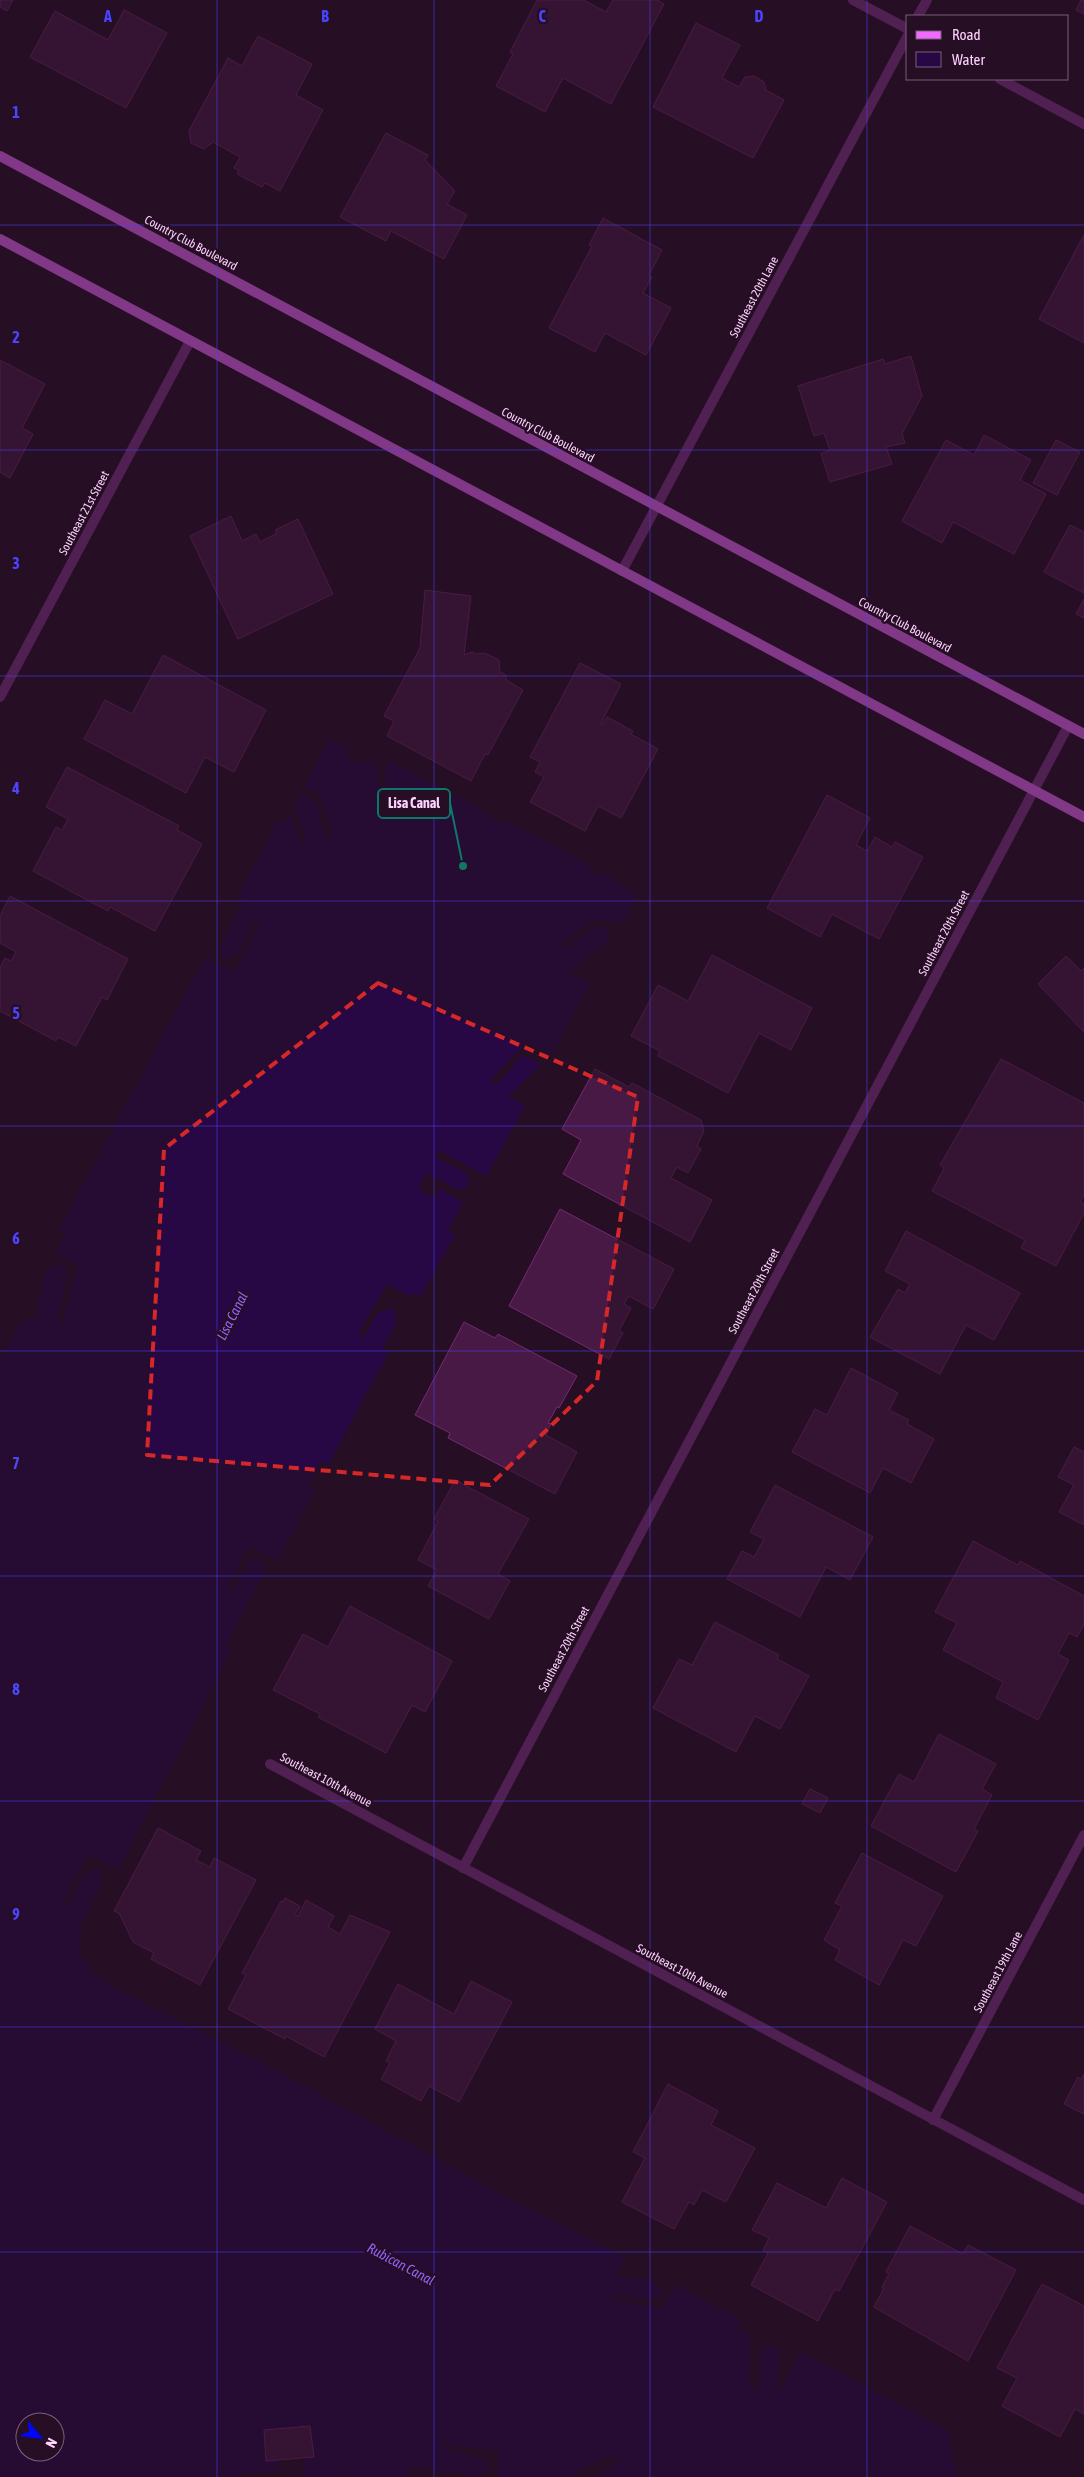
<svg xmlns="http://www.w3.org/2000/svg" width="1084" height="2477" font-family="'Asap Condensed',sans-serif">
	<rect width="100%" height="100%" fill="#260e25"/>
	<path fill="#270845" fill-rule="evenodd" d="M326,726L466,801L502,824L507,822L587,863L593,872L607,875L638,895L455,1235L364,1397L90,1923L85,1937V1957L91,1970L116,1989L270,2067L501,2194L584,2236L1035,2477H400L344,2475L305,2477H0V1340L259,856ZM25,2422H55V2452H25Z"/>
	<g fill="#260e25">
		<path d="M326,726L390,760L383,770L392,803L386,805L374,760L351,763L347,748L330,738L304,787L321,795L332,832L327,840L316,802L301,793L295,805L306,842L300,843L291,812L285,823L278,820Z"/>
		<path d="M234,897L243,902L219,947L223,960L237,955L254,921L260,924L234,972L205,957Z"/>
		<path d="M592,920L618,921L623,924L594,984L569,971L607,942L610,927H593L565,949L561,944Z"/>
		<path d="M527,1042L552,1055L525,1105L508,1097L538,1067V1062L523,1055L496,1085L490,1080Z"/>
		<path d="M439,1151L486,1176L497,1157L499,1158L432,1282L395,1346H393L389,1353L382,1349L396,1323L394,1308L378,1313L364,1337L358,1334L387,1284L411,1297L414,1292L421,1296L455,1235L448,1231L463,1202L440,1189L435,1198L418,1189L426,1173L459,1190L469,1186L467,1173L435,1157Z"/>
		<path d="M60,1229L66,1233L55,1253L77,1266L63,1323L57,1322L68,1273L61,1264L47,1269L36,1315L20,1323L1,1359L0,1340L39,1268L37,1267L51,1240L53,1241Z"/>
		<path d="M352,1420L354,1421L217,1688L215,1687L233,1651L226,1646L265,1570L261,1558L248,1560L232,1592L226,1589L248,1546L278,1561L316,1489L309,1485L321,1461L329,1465Z"/>
		<path d="M88,1854L118,1870L90,1923H93L87,1938L89,1960H79L81,1923L102,1884L99,1868L84,1873L69,1904L63,1901Z"/>
		<path d="M626,2256L675,2285L663,2309L611,2299L613,2293L647,2300L655,2298L662,2293V2288L648,2279L615,2276Z"/>
		<path d="M744,2319L800,2352L780,2389L777,2387L780,2347L762,2346L758,2390L749,2385L751,2336L738,2328Z"/>
		<path d="M952,2430L1030,2472V2474L1035,2477H957L949,2437Z"/>
		<path d="M444,2445L499,2451L497,2477H408L409,2467L480,2476L491,2468L483,2458L443,2449Z"/>
		<path d="M313,2452L314,2457L306,2458L303,2464L305,2477H217L280,2471L278,2460L266,2461L265,2458Z"/>
		<path d="M607,2455L622,2460L593,2477H571Z"/>
	</g>
	<g fill="#481944" stroke="#752a6f">
		<path d="M0,0H13L7,11L0,7Z"/>
		<path d="M537,0H584L606,12L613,0H657L664,4L611,104L563,78L545,112L496,86L513,54L510,52Z"/>
		<path d="M1081,0H1084V14L1076,10Z"/>
		<path d="M124,10L167,33L126,108L30,57L55,11L108,40Z"/>
		<path d="M696,23L740,45L722,78L739,87L745,77L754,76L764,82L766,90L784,100L753,158L653,107Z"/>
		<path d="M258,36L312,64L296,95L323,110L280,191L265,183L262,187L237,174L239,170L234,168L240,157L213,142L204,149L191,143L189,131L228,58L242,66Z"/>
		<path d="M386,133L428,155L425,160L455,191L447,204L467,215L444,259L391,231L386,241L340,217Z"/>
		<path d="M603,218L662,250L649,275L652,277L643,293L671,308L646,355L605,333L595,352L549,328L592,246L589,245Z"/>
		<path d="M1084,235V343L1039,319Z"/>
		<path d="M911,356L922,396L902,434L905,443L886,447L892,464L830,482L821,454L830,450L824,433L814,436L798,386L883,359L885,364Z"/>
		<path d="M0,360L45,384L22,428L33,434L10,478L0,472Z"/>
		<path d="M984,435L1031,460L1020,480L1046,494L1014,554L953,522L942,543L902,521L946,440L974,455Z"/>
		<path d="M1056,440L1080,452L1057,495L1033,483Z"/>
		<path d="M231,516L242,541L256,534L260,542L277,533L275,530L298,519L333,594L238,639L190,536Z"/>
		<path d="M1070,525L1084,532V593L1044,572Z"/>
		<path d="M425,590L471,596L464,655L472,652L476,654L485,653L499,660L500,672L506,675V680L523,690L488,755L485,754L471,781L387,736L394,721L384,716L420,648Z"/>
		<path d="M1084,599V618L1076,614Z"/>
		<path d="M163,655L266,710L234,772L205,757L186,793L84,739L105,700L132,714Z"/>
		<path d="M580,663L621,684L601,723L603,724L607,717L633,731L631,734L658,749L621,818L598,806L585,831L530,802L544,777L535,772L540,762L530,757Z"/>
		<path d="M67,767L179,826L177,830L202,844L155,931L110,907L108,911L33,871L56,827L62,830L68,819L46,807Z"/>
		<path d="M827,795L870,818L856,845L867,851L875,837L892,847L895,842L923,857L879,939L832,914L820,937L767,908Z"/>
		<path d="M10,896L128,959L107,1000L102,997L76,1046L58,1037L56,1041L0,1011V968L5,958L11,961L16,952L0,943V916Z"/>
		<path d="M712,955L812,1008L791,1050L759,1033L728,1093L658,1056L660,1051L631,1036L658,985L688,1001Z"/>
		<path d="M1066,956L1081,971L1084,968V1032L1038,984Z"/>
		<path d="M1001,1059L1084,1103V1195L1080,1202L1084,1204V1213L1056,1266L1021,1248L1025,1240L932,1191L944,1168L940,1165Z"/>
		<path d="M595,1069L629,1087L632,1083L701,1120L704,1131L697,1146L701,1149L688,1173L677,1167L671,1178L712,1200L690,1242L563,1174L581,1140L562,1129Z"/>
		<path d="M560,1209L674,1269L653,1309L629,1296L624,1304L631,1308L619,1331L623,1333L609,1359L509,1306Z"/>
		<path d="M906,1231L1020,1293L994,1340L966,1325L940,1374L870,1337L898,1289L905,1293L910,1284L885,1271Z"/>
		<path d="M464,1322L495,1338L498,1334L577,1376L559,1408L557,1407L548,1423L551,1424L546,1435L577,1452L555,1494L448,1438L450,1433L415,1415Z"/>
		<path d="M851,1368L898,1393L889,1410L909,1420L907,1424L934,1439L911,1483L883,1468L870,1493L792,1452L815,1409L827,1415Z"/>
		<path d="M1074,1447L1084,1452V1525L1059,1512L1074,1485L1058,1477Z"/>
		<path d="M455,1480L529,1519L498,1574L510,1581L489,1619L428,1586L437,1570L418,1560L438,1521L434,1519Z"/>
		<path d="M775,1485L873,1537L850,1580L826,1567L800,1617L727,1579L742,1551L754,1557L764,1539L750,1532Z"/>
		<path d="M973,1541L1018,1565L1020,1561L1084,1596V1625L1077,1637L1069,1633L1058,1654L1069,1660L1038,1720L996,1698L1003,1682L943,1650L957,1623L935,1612Z"/>
		<path d="M350,1606L452,1661L425,1712L412,1705L386,1753L318,1717L320,1714L273,1690L303,1634L328,1647Z"/>
		<path d="M715,1622L779,1655L777,1659L809,1676L780,1729L755,1716L736,1752L653,1708L679,1659L692,1665Z"/>
		<path d="M939,1734L996,1764L982,1789L992,1795L974,1829L978,1831L956,1872L871,1826L899,1774L914,1782Z"/>
		<path d="M810,1789L828,1798L820,1813L802,1804Z"/>
		<path d="M158,1828L201,1851L196,1860L210,1867L214,1858L256,1880L200,1985L151,1959L154,1953L133,1942L119,1913L114,1911Z"/>
		<path d="M862,1853L943,1896L916,1946L903,1940L879,1985L835,1960L840,1950L824,1940L842,1906L835,1903Z"/>
		<path d="M285,1898L300,1906L295,1915L298,1916L306,1900L334,1916L328,1927L340,1934L350,1915L390,1932L324,2057L286,2036L285,2039L228,2009L246,1975L242,1973L281,1901L283,1902Z"/>
		<path d="M471,1981L512,2002L459,2102L429,2086L421,2101L381,2079L390,2063L386,2061L396,2041L375,2029L398,1984L454,2014Z"/>
		<path d="M1084,2074V2114L1064,2104L1078,2077L1081,2079Z"/>
		<path d="M668,2084L718,2111L711,2125L755,2148L726,2202L702,2190L694,2205L689,2202L674,2229L622,2202L645,2158L633,2152Z"/>
		<path d="M842,2178L887,2202L839,2291L835,2289L818,2321L751,2285L768,2253L763,2250L769,2238L752,2230L777,2183L826,2208Z"/>
		<path d="M910,2226L963,2254L968,2245L1016,2270L968,2361L874,2307L884,2288L882,2287L889,2274L886,2272Z"/>
		<path d="M1042,2284L1084,2306V2414L1075,2409L1060,2437L1002,2406L1017,2378L997,2368Z"/>
		<path d="M310,2426L314,2457L266,2461L264,2430Z"/>
	</g>
	<g fill="none" stroke-linecap="round" stroke-linejoin="round">
		<g stroke="#803787" stroke-width="10">
			<path d="M853,0L908,29"/>
			<path d="M918,16L927,0"/>
			<path d="M1000,79L1084,124"/>
			<path d="M622,571L908,35"/>
			<path d="M0,697L190,341"/>
			<path d="M270,1764L1084,2200"/>
			<path d="M463,1868L1068,726"/>
			<path d="M933,2120L1084,1835"/>
		</g>
		<g stroke="#f06aff" stroke-width="10">
			<path d="M0,156L1084,734"/>
			<path d="M0,239L1084,817"/>
		</g>
	</g>
	<path d="M0 0H1084V2477H0ZM378,983L638,1097L597,1381L490,1485L147,1455L164,1149Z" fill="#260e25" fill-opacity=".55" fill-rule="evenodd"/>
	<path fill="none" stroke="#d62828" stroke-width="4" stroke-dasharray="10 6" stroke-linejoin="round" d="M378,983L638,1097L597,1381L490,1485L147,1455L164,1149Z"/>
	<path fill="none" stroke="#4c44fe" stroke-width="1" stroke-opacity="0.55" d="M217,0V2477M434,0V2477M650,0V2477M867,0V2477M0,225H1084M0,450H1084M0,676H1084M0,901H1084M0,1126H1084M0,1351H1084M0,1576H1084M0,1801H1084M0,2027H1084M0,2252H1084"/>
	<g text-anchor="middle" stroke-width="5" stroke-linejoin="round" paint-order="stroke">
		<g font-size="12" fill="#ffd3ff" stroke="#260e25">
			<text transform="translate(191 243) rotate(28)" y="4">Country Club Boulevard</text>
			<text transform="translate(754 297) rotate(-62)" y="4">Southeast 20th Lane</text>
			<text transform="translate(548 435) rotate(28)" y="4">Country Club Boulevard</text>
			<text transform="translate(84 513) rotate(-62)" y="4">Southeast 21st Street</text>
			<text transform="translate(905 625) rotate(28)" y="4">Country Club Boulevard</text>
			<text transform="translate(944 933) rotate(-62)" y="4">Southeast 20th Street</text>
			<text transform="translate(754 1291) rotate(-62)" y="4">Southeast 20th Street</text>
			<text transform="translate(564 1649) rotate(-62)" y="4">Southeast 20th Street</text>
			<text transform="translate(326 1780) rotate(28)" y="4">Southeast 10th Avenue</text>
			<text transform="translate(682 1971) rotate(28)" y="4">Southeast 10th Avenue</text>
			<text transform="translate(998 1972) rotate(-62)" y="4">Southeast 19th Lane</text>
		</g>
		<g font-size="14" font-style="italic" fill="#9661ff" stroke="#260e25">
			<text transform="translate(232 1316) rotate(-63)" y="5">Lisa Canal</text>
			<text transform="translate(401 2264) rotate(28)" y="5">Rubican Canal</text>
		</g>
	</g>
	<g font-size="16" text-anchor="middle" font-weight="bold" fill="#4c44fe" stroke="#260e25" stroke-width="5" stroke-linejoin="round" paint-order="stroke">
		<text x="108" y="22">A</text>
		<text x="325" y="22">B</text>
		<text x="542" y="22">C</text>
		<text x="759" y="22">D</text>
		<text x="16" y="118">1</text>
		<text x="16" y="343">2</text>
		<text x="16" y="569">3</text>
		<text x="16" y="794">4</text>
		<text x="16" y="1019">5</text>
		<text x="16" y="1244">6</text>
		<text x="16" y="1469">7</text>
		<text x="16" y="1695">8</text>
		<text x="16" y="1920">9</text>
	</g>
	<path fill="none" stroke="#0f766e" stroke-width="2" d="M463 866L450 803"/>
	<circle fill="#0f766e" stroke="#260e25" stroke-width="2" cx="463" cy="866" r="5"/>
	<rect fill="#260e25" stroke="#0f766e" stroke-width="2" x="378" y="789" width="72" height="29" rx="5"/>
	<g font-size="14" text-anchor="middle" font-weight="bold" fill="#ffd3ff">
		<text x="414" y="808">Lisa Canal</text>
	</g>
	<rect x="906" y="15" width="162" height="65" fill="#260e25" stroke="#7d5d7c"/>
	<rect x="916" y="31" width="25" height="8" fill="#f06aff" stroke="#7d5d7c"/>
	<text x="952" y="40" font-size="15" fill="#ffd3ff">Road</text>
	<rect x="916" y="52" width="25" height="15" fill="#270845" stroke="#7d5d7c"/>
	<text x="952" y="65" font-size="15" fill="#ffd3ff">Water</text>
	<g transform="translate(40 2437) rotate(118)"><circle r="24" fill="#260e25" stroke="#7d5d7c"/>
	<path d="M0-4L9 19L0 12L-9 19Z" fill="#0006fe"/>
	<text y="-8" font-size="14" font-weight="bold" text-anchor="middle" fill="#ffd3ff">N</text>
	</g>
</svg>
